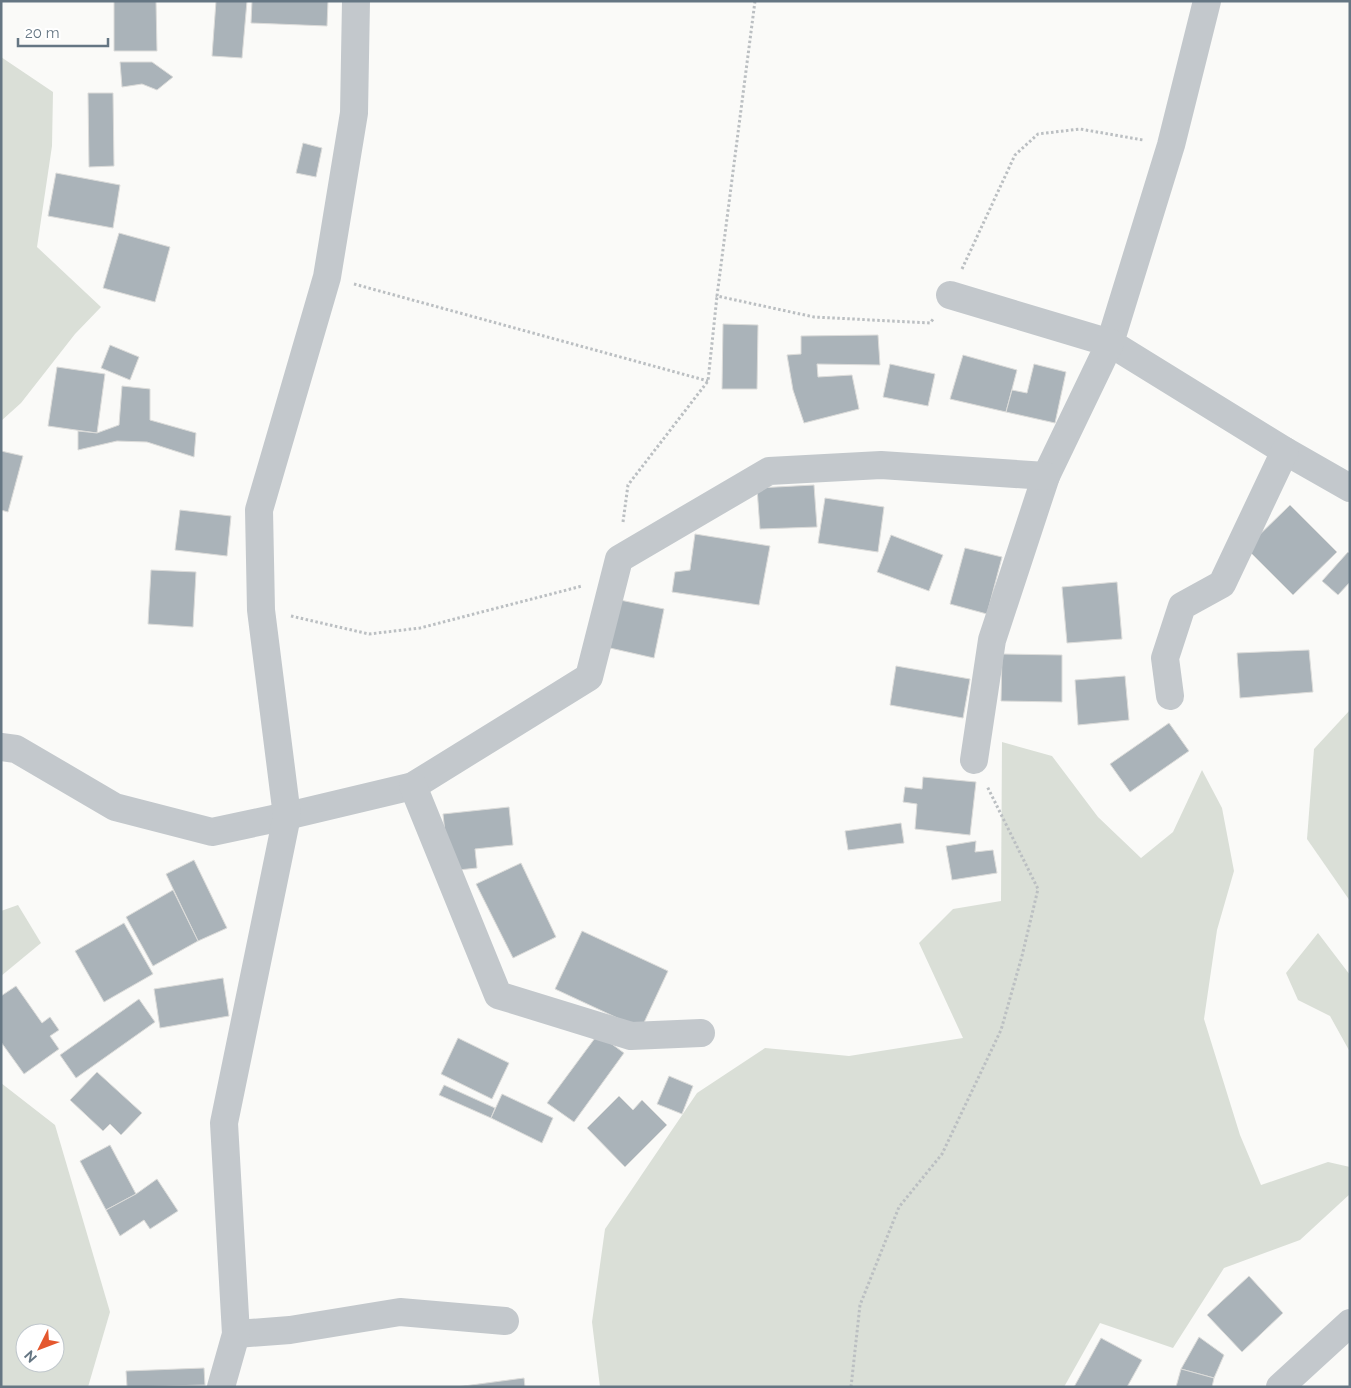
<svg xmlns="http://www.w3.org/2000/svg" width="1351" height="1388" font-family="Raleway,sans-serif">
	<rect width="100%" height="100%" fill="#fafaf8"/>
	<g fill="#dadfd7" fill-rule="evenodd">
		<path d="M1,57L53,92L52,146L37,247L101,307L75,334L21,403L1,421Z"/>
		<path d="M1350,710V901L1307,839L1314,749Z"/>
		<path d="M1002,742L1052,756L1098,817L1141,858L1173,832L1202,770L1222,808L1234,871L1217,930L1204,1019L1240,1135L1261,1185L1328,1162L1350,1167V1194L1300,1240L1224,1268L1173,1348L1100,1323L1064,1387H600L592,1322L605,1229L697,1093L765,1048L849,1056L963,1038L919,943L953,909L1001,901Z"/>
		<path d="M18,905L41,943L1,976V911Z"/>
		<path d="M1318,933L1350,975V1052L1330,1016L1298,1000L1286,973Z"/>
		<path d="M1,1083L55,1125L110,1312L88,1387H1ZM25,1333H55V1363H25Z"/>
	</g>
	<g fill="#aab3b9" stroke="#dcdcda">
		<path d="M114,1H156L157,51H114Z"/>
		<path d="M216,1H247L242,58L212,56Z"/>
		<path d="M252,1H328L327,26L251,23Z"/>
		<path d="M120,62H152L173,77L157,90L142,84L122,87Z"/>
		<path d="M88,93H113L114,166L89,167Z"/>
		<path d="M303,143L322,148L316,177L296,173Z"/>
		<path d="M56,173L120,185L113,228L48,216Z"/>
		<path d="M119,233L170,247L155,302L103,288Z"/>
		<path d="M723,324L758,325L757,389H722Z"/>
		<path d="M878,335L880,365L817,364L818,377L852,375L859,409L804,423L793,390L787,355L801,354V336Z"/>
		<path d="M110,345L139,357L130,380L101,368Z"/>
		<path d="M963,355L1017,370L1006,412L950,399Z"/>
		<path d="M890,364L935,374L928,406L883,397Z"/>
		<path d="M1034,364L1066,372L1055,423L1006,412L1012,390L1027,393Z"/>
		<path d="M57,367L105,374L97,433L48,426Z"/>
		<path d="M122,386L150,389V420L196,433L194,457L147,442L117,441L78,450V431L97,433L119,425Z"/>
		<path d="M1,451L23,456L8,512L1,510Z"/>
		<path d="M814,485L817,527L760,529L757,488Z"/>
		<path d="M825,498L884,507L878,552L818,543Z"/>
		<path d="M1290,505L1337,552L1293,595L1246,548Z"/>
		<path d="M180,510L231,516L227,556L175,550Z"/>
		<path d="M695,534L770,546L759,605L672,592L675,572L690,570Z"/>
		<path d="M891,535L943,555L929,591L877,572Z"/>
		<path d="M965,548L1002,557L987,614L950,604Z"/>
		<path d="M1348,552L1350,554V582L1338,595L1322,581Z"/>
		<path d="M151,570L196,572L193,627L148,624Z"/>
		<path d="M1117,582L1122,639L1067,643L1062,587Z"/>
		<path d="M620,600L664,609L654,658L610,648Z"/>
		<path d="M1309,650L1313,692L1240,698L1237,653Z"/>
		<path d="M1002,654L1062,655V702L1001,701Z"/>
		<path d="M896,666L970,679L963,718L890,705Z"/>
		<path d="M1125,676L1129,720L1078,725L1075,680Z"/>
		<path d="M1169,723L1189,751L1130,792L1110,764Z"/>
		<path d="M923,777L976,782L970,835L915,829L917,804L903,802L905,787L922,789Z"/>
		<path d="M509,807L513,845L475,849L477,868L449,871L443,814Z"/>
		<path d="M901,823L904,843L848,850L845,831Z"/>
		<path d="M976,841L975,852L993,850L997,873L952,880L946,846Z"/>
		<path d="M194,860L227,928L198,941L166,874Z"/>
		<path d="M521,863L556,937L513,958L476,884Z"/>
		<path d="M173,890L198,941L153,966L126,917Z"/>
		<path d="M124,923L153,974L104,1002L75,951Z"/>
		<path d="M582,931L668,971L641,1029L555,989Z"/>
		<path d="M223,978L229,1016L160,1028L154,989Z"/>
		<path d="M16,986L42,1023L50,1017L59,1030L50,1036L59,1049L24,1074L1,1042V996Z"/>
		<path d="M139,999L155,1022L76,1078L60,1055Z"/>
		<path d="M598,1034L624,1053L574,1122L547,1103Z"/>
		<path d="M458,1038L509,1063L492,1099L441,1074Z"/>
		<path d="M97,1072L142,1113L121,1135L110,1124L103,1131L70,1100Z"/>
		<path d="M669,1076L693,1086L682,1114L657,1104Z"/>
		<path d="M444,1085L495,1108L491,1118L439,1095Z"/>
		<path d="M502,1094L553,1118L542,1143L491,1118Z"/>
		<path d="M619,1096L633,1110L642,1100L667,1125L625,1167L587,1128Z"/>
		<path d="M110,1145L136,1194L106,1210L80,1161Z"/>
		<path d="M157,1179L178,1211L150,1229L144,1220L120,1236L106,1210L136,1194Z"/>
		<path d="M1249,1276L1283,1313L1242,1352L1207,1315Z"/>
		<path d="M1199,1337L1224,1355L1214,1378L1181,1369Z"/>
		<path d="M1101,1338L1142,1360L1127,1387H1074Z"/>
		<path d="M204,1368L205,1385L127,1387L126,1371Z"/>
		<path d="M1181,1369L1214,1378L1212,1387H1176Z"/>
		<path d="M524,1378L525,1387H456Z"/>
	</g>
	<g fill="none" stroke-linecap="round" stroke-linejoin="round">
		<g stroke="#bbbfc2" stroke-width="3" stroke-dasharray="2.5 2.5" stroke-linecap="butt">
			<path d="M755,1L717,296L814,317L930,323L934,318"/>
			<path d="M962,269L1015,155L1038,134L1080,129L1143,140"/>
			<path d="M354,284L708,381"/>
			<path d="M623,522L628,485L708,381L717,296"/>
			<path d="M291,616L369,634L420,628L582,586"/>
			<path d="M851,1387L860,1305L899,1207L942,1154L1001,1030L1022,956L1038,889L987,786"/>
		</g>
		<g stroke="#c3c8cc" stroke-width="28">
			<path d="M1207,1L1171,145L1110,343L1285,451L1350,488"/>
			<path d="M950,295L1110,343L1046,476L992,640L974,760"/>
			<path d="M1170,696L1165,658L1182,606L1222,584L1285,451"/>
			<path d="M1,747L16,749L115,807L212,832L287,816L413,786L589,677L619,559L769,471L881,465L1046,476"/>
			<path d="M413,786L498,995L631,1036L701,1033"/>
			<path d="M236,1334L290,1330L400,1312L505,1321"/>
			<path d="M221,1387L236,1334L224,1123L287,816L261,610L259,510L327,277L354,113L356,1"/>
			<path d="M1280,1387L1350,1323"/>
		</g>
	</g>
	<rect width="1351" height="1388" fill="none" stroke="#657683" stroke-width="5"/>
	<g transform="translate(40 1348) rotate(228)"><circle r="24" fill="#ffffff" stroke="#c1c8cd"/>
	<path d="M0-4L9 19L0 12L-9 19Z" fill="#e4572e"/>
	<text y="-8" font-size="14" font-weight="bold" text-anchor="middle" fill="#657683">N</text>
	</g>
	<path d="M18 38v8h90v-8" fill="none" stroke="#657683" stroke-width="2.5"/>
	<text x="25" y="38" font-size="15" fill="#657683" stroke="#ffffff" stroke-width="4" paint-order="stroke">20 m</text>
</svg>
